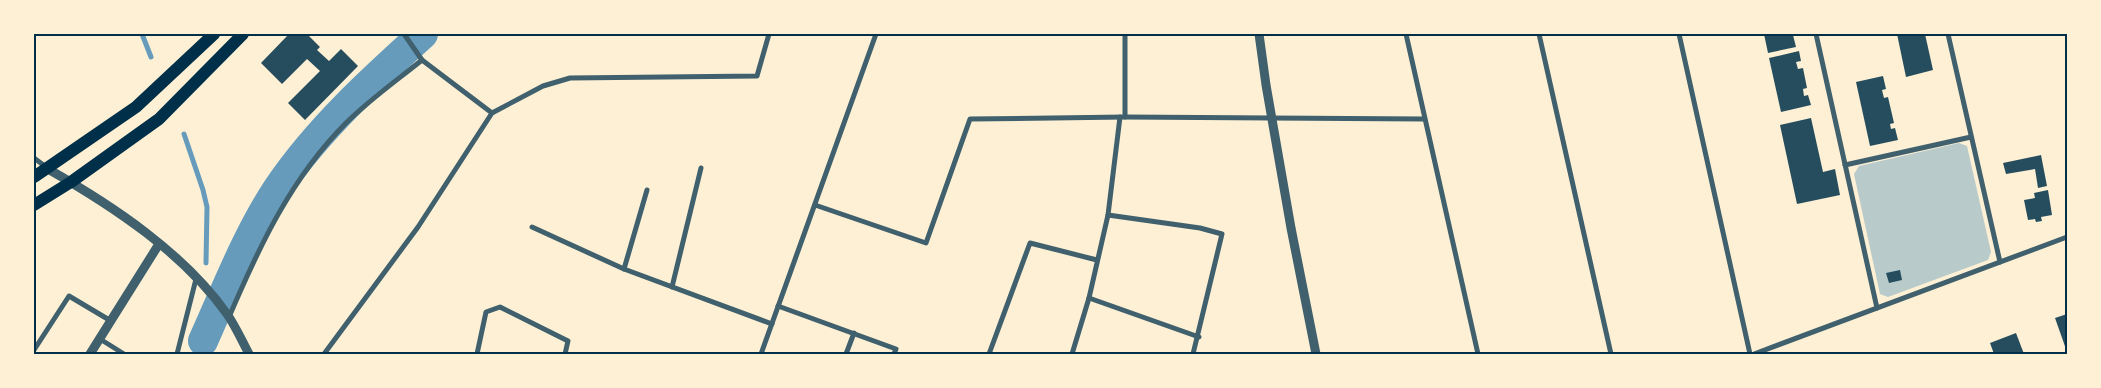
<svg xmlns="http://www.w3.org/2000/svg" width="2101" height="388" font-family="'Source Serif 4',serif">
	<rect width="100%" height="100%" fill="#fdf0d5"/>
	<path fill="#b9caca" d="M1959,143L1967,146L1991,252L1988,260L1888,297L1880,294L1854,174L1859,166Z"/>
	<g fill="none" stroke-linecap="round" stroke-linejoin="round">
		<g stroke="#669bbc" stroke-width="5">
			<path d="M142,34L151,57"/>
			<path d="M184,134L203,190L207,207L206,263"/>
			<path d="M196,354L203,341L200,333"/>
		</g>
		<path stroke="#669bbc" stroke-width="30" d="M203,341C226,290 247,235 278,188C318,129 371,81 423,34"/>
	</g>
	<g fill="#264d5e">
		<path d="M289,34H307L320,47L317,50L329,61L341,49L358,66L305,120L288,103L320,71L307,59L282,84L261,63Z"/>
		<path d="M1764,34L1793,35L1796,47L1768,53Z"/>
		<path d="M1897,34H1925L1933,70L1906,77Z"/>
		<path d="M1799,51L1801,61L1796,62L1798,69L1803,68L1807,88L1803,89L1804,96L1808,95L1811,105L1781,112L1769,58Z"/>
		<path d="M1883,76L1886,89L1882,90L1884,98L1888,97L1894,123L1890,124L1891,129L1895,128L1898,140L1870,146L1856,82Z"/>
		<path d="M1811,118L1823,172L1835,169L1840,195L1797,204L1780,125Z"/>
		<path d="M2041,155L2047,186L2038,188L2035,169L2006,174L2003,163Z"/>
		<path d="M2048,190L2052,215L2041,217L2042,221L2036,222L2035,219L2028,220L2024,200L2035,198L2034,193Z"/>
		<path d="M1900,270L1902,280L1889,283L1886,273Z"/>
		<path d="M2067,314V352L2055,318Z"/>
		<path d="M2016,333L2024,354H1994L1990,343Z"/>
	</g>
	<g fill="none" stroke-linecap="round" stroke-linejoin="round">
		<g stroke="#3f606c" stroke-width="5">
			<path d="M404,34L422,60L492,113"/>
			<path d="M1406,34L1478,354"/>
			<path d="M1539,34L1611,354"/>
			<path d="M1679,34L1750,354"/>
			<path d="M1816,34L1877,308"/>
			<path d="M1948,34L2000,262"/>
			<path d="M1125,117V34"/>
			<path d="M34,158L46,167"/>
			<path d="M1845,165L1971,137"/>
			<path d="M815,205L926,243L970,119L1125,117L1424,119"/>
			<path d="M1108,215L1200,228L1222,234L1193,354"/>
			<path d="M532,227L624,269L772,324"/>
			<path d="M624,269L647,190"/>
			<path d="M672,287L701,168"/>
			<path d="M1089,298L1199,337"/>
			<path d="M778,306L896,349L894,354"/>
			<path d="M229,317C259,247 291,178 346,123C369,100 396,81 422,60"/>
			<path d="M100,339L124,354"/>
			<path d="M34,350L69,296L111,321"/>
			<path d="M177,354L196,279"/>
			<path d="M324,354L418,227L492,113L543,86L570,78L757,76L769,34"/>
			<path d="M477,354L486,312L500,307L568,341L565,354"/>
			<path d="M761,354L876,34"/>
			<path d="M846,354L854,333"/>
			<path d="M989,354L1030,243L1097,260"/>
			<path d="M1072,354L1089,298L1108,215L1120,117"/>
			<path d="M1754,354L2067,237"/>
		</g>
		<g stroke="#3f606c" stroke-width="9">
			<path d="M1259,34L1266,85L1291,228L1316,354"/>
			<path d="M48,169C113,206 184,253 227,314C236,327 242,341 249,354"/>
			<path d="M90,354L159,244"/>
		</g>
		<g stroke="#003049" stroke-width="12">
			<path d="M34,177L136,107L214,34"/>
			<path d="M34,205L71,182L159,119L243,34"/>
		</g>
	</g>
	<rect width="2101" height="388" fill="none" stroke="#fdf0d5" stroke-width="70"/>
	<rect x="35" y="35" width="2031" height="318" fill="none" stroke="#003049" stroke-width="2"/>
</svg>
